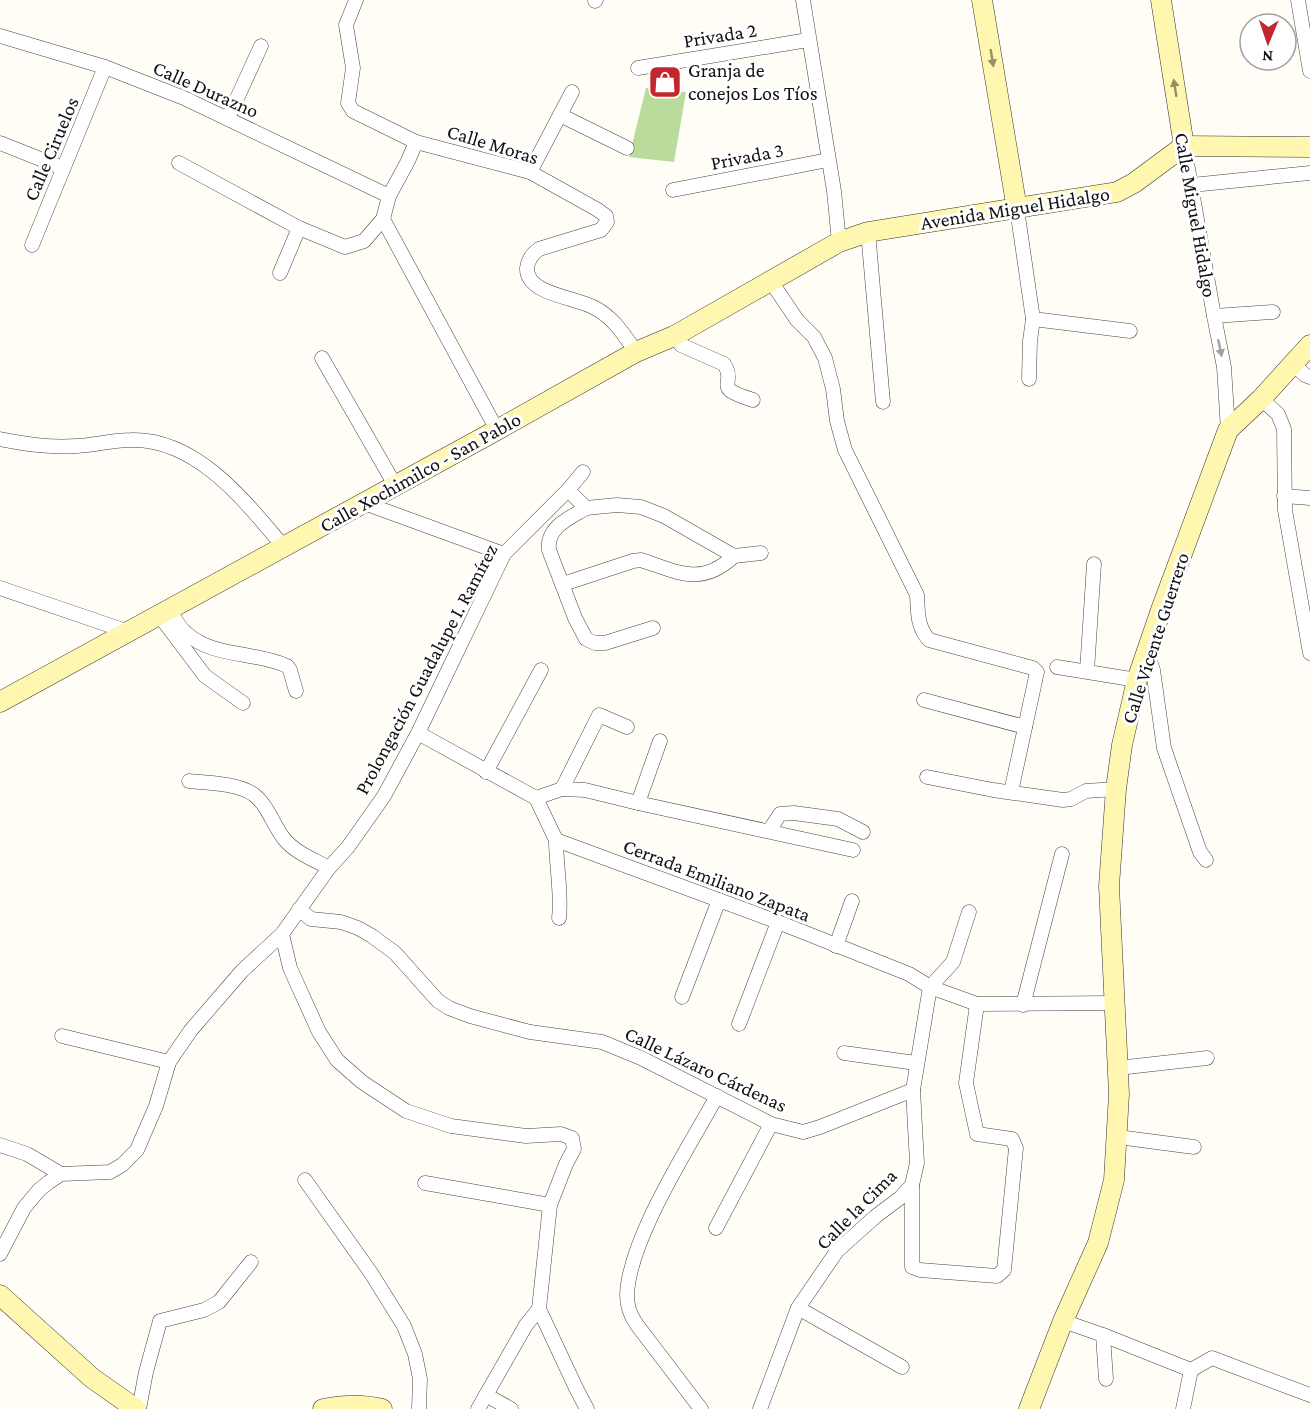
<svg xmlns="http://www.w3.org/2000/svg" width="1310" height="1409" font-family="'Crimson Pro',serif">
	<rect width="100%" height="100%" fill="#fffdf5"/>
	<path fill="#b9dc9c" d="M646,88L686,92L674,162L629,157Z"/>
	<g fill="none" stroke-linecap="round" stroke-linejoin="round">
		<defs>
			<g id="street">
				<path d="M356,0L346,25L353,68L348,103L353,111L416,142"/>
				<path d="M803,0L834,191L839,242"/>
				<path d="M1298,0L1310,71"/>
				<path d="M595,1L596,0"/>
				<path d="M0,36L105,67L184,98L389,196"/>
				<path d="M638,68L808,40"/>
				<path d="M560,115L627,148"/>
				<path d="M228,118L261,46"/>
				<path d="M0,143L63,168"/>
				<path d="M1184,146L1214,316L1224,367L1228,430"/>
				<path d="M179,163L299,228L345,247L364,241L383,219L389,196L408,161L416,142L530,172L598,210L606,216L607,222L601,230L539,249C532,254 528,259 527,268C526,295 577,297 595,308C614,318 624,335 636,352"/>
				<path d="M530,172L572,92"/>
				<path d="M1192,185L1310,173"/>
				<path d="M673,190L828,160"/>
				<path d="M1017,209L1033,319L1030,341L1029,379"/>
				<path d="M383,219L497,430"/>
				<path d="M868,232L883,402"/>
				<path d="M32,245L105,67"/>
				<path d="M280,273L299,228"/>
				<path d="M770,280L797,320L814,337L825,358L833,389L837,421L845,450L917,595C918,612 917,627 929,640L1033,668L1037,672L1011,792"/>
				<path d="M1214,316L1273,312"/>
				<path d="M1033,319L1130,331"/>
				<path d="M674,336L681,345L724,364C738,386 709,386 753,400"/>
				<path d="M322,358L395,485"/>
				<path d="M1293,364L1305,375L1310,377"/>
				<path d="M1261,399L1278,414L1284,429L1285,510L1310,653"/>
				<path d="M0,439C26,444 50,448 77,446C95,445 113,440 131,440C196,438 245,501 283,546"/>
				<path d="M568,490L586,508L617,505L641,507L664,516L734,556L761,553"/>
				<path d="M1284,496L1310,498"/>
				<path d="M364,503L504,554"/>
				<path d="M586,508C570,518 546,527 549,550L575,618L586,639L595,643H605L653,628"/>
				<path d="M563,584L633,561L641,560C678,572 701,587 734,556"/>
				<path d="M0,588L129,632"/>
				<path d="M170,610C174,618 179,627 186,633C213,658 255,651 287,666L290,670L296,691"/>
				<path d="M159,615L205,676L243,703"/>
				<path d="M1147,652L1153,670L1164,748L1200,852L1206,860"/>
				<path d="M1057,667L1137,680"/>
				<path d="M1087,671L1094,564"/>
				<path d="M924,700L1025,727"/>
				<path d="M418,733L536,798L556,840L778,922L909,974L930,987L977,1004L1114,1003"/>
				<path d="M486,772L541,670"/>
				<path d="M927,777L993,790L1063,800L1071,799L1086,791L1116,789"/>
				<path d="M189,781C208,783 236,783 253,794C269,806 273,826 285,840C296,853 315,860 329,868"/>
				<path d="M562,789L599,715L627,727"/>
				<path d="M536,798L562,789L585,790L638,803L853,850"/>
				<path d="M638,803L660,741"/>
				<path d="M769,831L780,814L794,813L838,819L863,832"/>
				<path d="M556,840C556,865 562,894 559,918"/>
				<path d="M299,909L311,919L341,922L358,928L372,936L395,953L438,1001L449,1008L470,1016L530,1032L602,1042L641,1058L771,1124L803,1132L820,1127L913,1090"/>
				<path d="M282,934L290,968L319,1032L337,1060L362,1082L406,1111L451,1126L526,1136L561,1134L572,1138L574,1149L566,1164L550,1205L539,1309L576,1388L587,1409"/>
				<path d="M836,946L852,901"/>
				<path d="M682,997L719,900"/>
				<path d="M1023,1005L1062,854"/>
				<path d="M739,1024L778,922"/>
				<path d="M62,1036L169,1062"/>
				<path d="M844,1053L916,1063"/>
				<path d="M1118,1068L1207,1058"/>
				<path d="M1118,1137L1194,1147"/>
				<path d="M0,1145L27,1154L61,1174"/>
				<path d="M305,1180L371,1273L404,1326L415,1354L420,1379L419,1409"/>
				<path d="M425,1183L550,1205"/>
				<path d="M912,1185V1267L920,1270L997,1276L1004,1270L1016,1148L1012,1139L977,1134L966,1083L977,1004"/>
				<path d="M716,1228L771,1124"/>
				<path d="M0,1254L24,1208L39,1190L49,1182L61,1174L110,1172L122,1165L137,1150L156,1106L169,1062L191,1030L242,971L282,934L329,868L348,847L384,796L418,733L504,554L568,490L583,472"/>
				<path d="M798,1308L902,1367"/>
				<path d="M1063,1321L1103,1335L1106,1379"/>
				<path d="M1103,1335L1191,1370"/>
				<path d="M1191,1370L1212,1358L1310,1395"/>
				<path d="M486,1395L511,1409"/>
				<path d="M139,1409L146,1372L160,1321L204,1310L219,1302L251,1262"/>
				<path d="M478,1409L526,1325L539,1309"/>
				<path d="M701,1409L637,1325C630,1315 627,1307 627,1295C629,1239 689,1147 717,1096"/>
				<path d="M760,1409L798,1308L837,1251L876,1216L900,1198L912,1185L917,1163L913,1090L930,987L953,962L969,912"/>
				<path d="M1183,1409L1191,1370"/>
			</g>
			<g id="secondary">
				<path d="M982,0L1017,209"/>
				<path d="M1161,0L1184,146"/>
				<path d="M1184,146L1310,147"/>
				<path d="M0,702L497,430L636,352L674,336L839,242L868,232L1117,192L1134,183L1184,146"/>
				<path d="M0,1295L92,1378L136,1409"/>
				<path d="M323,1409C344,1405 362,1404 382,1409"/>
				<path d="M1029,1409L1063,1321L1098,1243L1114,1180L1119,1094L1109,886L1116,789L1122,745L1137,680L1161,610L1228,430L1261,399L1310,345"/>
			</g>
		</defs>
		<use href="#street" stroke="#444" stroke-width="15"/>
		<use href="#secondary" stroke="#333" stroke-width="21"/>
		<use href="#street" stroke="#fff" stroke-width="14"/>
		<use href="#secondary" stroke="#fff6b0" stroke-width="20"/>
	</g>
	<defs><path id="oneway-solid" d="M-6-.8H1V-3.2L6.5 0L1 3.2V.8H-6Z" transform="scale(1.5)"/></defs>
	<g fill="#948f68">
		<use href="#oneway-solid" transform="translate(992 58) rotate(81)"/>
		<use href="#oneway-solid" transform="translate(1175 88) rotate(-99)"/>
	</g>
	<use fill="#a0a0a0" href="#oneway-solid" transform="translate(1220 348) rotate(78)"/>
	<defs>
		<symbol id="shop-square" viewBox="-11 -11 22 22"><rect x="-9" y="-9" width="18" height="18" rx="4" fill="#c4262e" stroke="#fff"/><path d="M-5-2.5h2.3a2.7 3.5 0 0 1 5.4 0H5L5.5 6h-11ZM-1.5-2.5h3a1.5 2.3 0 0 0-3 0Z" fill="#fff"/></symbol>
	</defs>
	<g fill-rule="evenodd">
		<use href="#shop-square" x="646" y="63" width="38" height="38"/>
	</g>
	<g text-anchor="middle" stroke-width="6" stroke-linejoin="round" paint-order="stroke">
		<g font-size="20" fill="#111" stroke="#fff">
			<text transform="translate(720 35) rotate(-9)" y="7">Privada 2</text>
			<text transform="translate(206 89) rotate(24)" y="7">Calle Durazno</text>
			<text transform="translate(493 144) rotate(17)" y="7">Calle Moras</text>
			<text transform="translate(51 149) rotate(-67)" y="7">Calle Ciruelos</text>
			<text transform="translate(747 156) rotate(-11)" y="7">Privada 3</text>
			<text transform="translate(1015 208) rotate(-9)" y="7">Avenida Miguel Hidalgo</text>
			<text transform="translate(1196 215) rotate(80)" y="7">Calle Miguel Hidalgo</text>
			<text transform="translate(420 472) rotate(-29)" y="7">Calle Xochimilco - San Pablo</text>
			<text transform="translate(1155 638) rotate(-72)" y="7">Calle Vicente Guerrero</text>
			<text transform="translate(426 669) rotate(-62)" y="7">Prolongación Guadalupe I. Ramírez</text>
			<text transform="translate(717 880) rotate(21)" y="7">Cerrada Emiliano Zapata</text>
			<text transform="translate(706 1069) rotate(25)" y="7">Calle Lázaro Cárdenas</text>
			<text transform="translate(856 1209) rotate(-45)" y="7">Calle la Cima</text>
		</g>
		<g font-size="20" fill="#111" stroke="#fff" text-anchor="start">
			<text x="688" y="77">Granja de<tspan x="688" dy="23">conejos Los Tíos</tspan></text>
		</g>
	</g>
	<g transform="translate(1268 42) rotate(182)"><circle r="28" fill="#ffffff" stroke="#a0a0a0" stroke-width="1.5"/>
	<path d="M0-4.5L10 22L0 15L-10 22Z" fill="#c4262e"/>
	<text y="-9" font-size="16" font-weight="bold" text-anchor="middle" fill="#111111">N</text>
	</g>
</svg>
